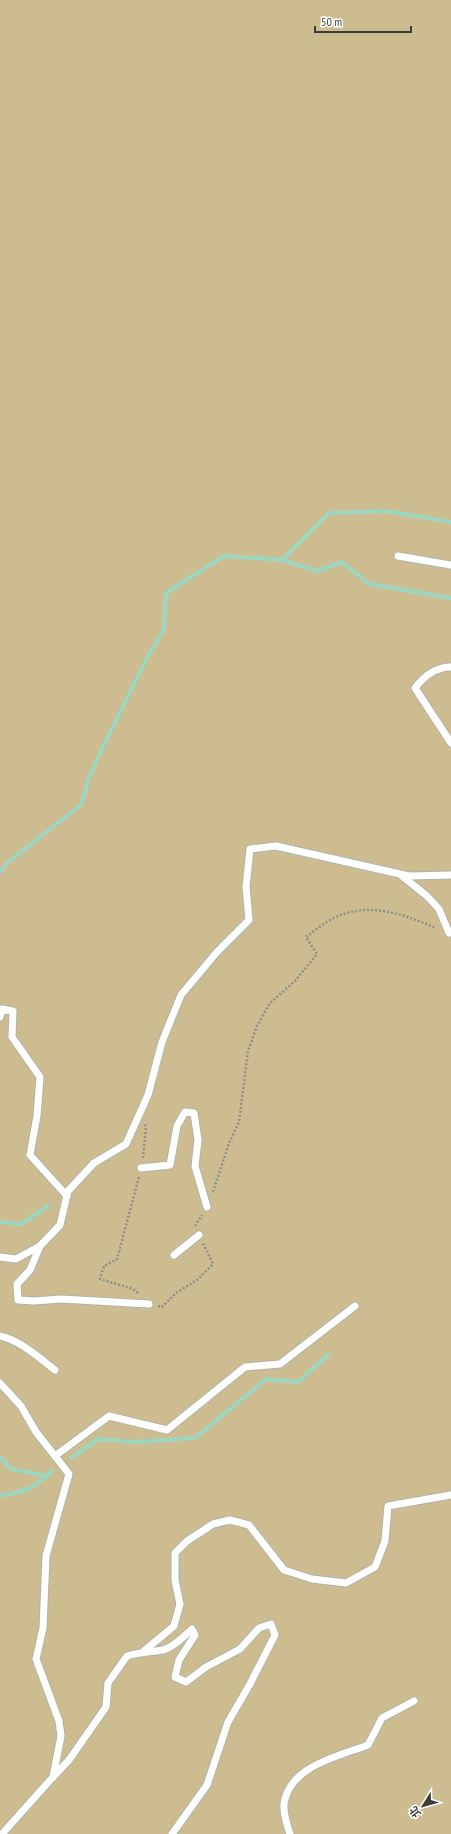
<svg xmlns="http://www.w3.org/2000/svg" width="451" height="1834" font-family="'PT Sans Narrow','Noto Sans TC',sans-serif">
	<rect width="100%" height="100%" fill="#e4eadd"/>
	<rect fill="#cebc91" x="0" y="0" width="451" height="1834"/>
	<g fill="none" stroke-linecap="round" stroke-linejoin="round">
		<g stroke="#9bd6c0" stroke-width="4">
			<path d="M282,560L317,571L342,562L369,584L451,598"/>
			<path d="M0,872L8,862L81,805L88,781L98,757L147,658L164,629L166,593L224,556L282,560L329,513L386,511L451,522"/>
			<path d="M0,1222L21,1224L48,1206"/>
			<path d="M0,1457L11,1469L47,1476L31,1488L7,1495H0"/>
			<path d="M71,1458L98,1439L135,1442L195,1438L266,1379L298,1382L329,1354"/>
			<path d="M47,1476L52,1471"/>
		</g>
		<defs>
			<g id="service">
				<path d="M398,556L451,565"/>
				<path d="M451,667C435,667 424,676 415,688L451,743"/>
				<path d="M402,876L427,896L439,909L449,933"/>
				<path d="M0,1017L2,1009L13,1011L12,1037L40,1077L37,1116L30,1155L67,1196"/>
				<path d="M141,1168L170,1165L177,1126L185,1112L194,1113L198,1140L195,1166L207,1207"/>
				<path d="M40,1246L30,1270L17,1284L18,1300L34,1301L61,1299L149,1304"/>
				<path d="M174,1255L199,1235"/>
				<path d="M0,1257L16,1259L40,1246L60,1225L68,1191L94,1163L126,1144L148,1095L162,1042L181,995L217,952L249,920L246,887L250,849L276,846L409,876L451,875"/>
				<path d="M0,1336C21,1341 38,1357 55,1370"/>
				<path d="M0,1383L21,1406L36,1432L69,1474L46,1556L43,1628L36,1659L59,1721L61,1736L53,1777L2,1834"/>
				<path d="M55,1456L109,1416L167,1430L245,1367L280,1364L355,1306"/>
				<path d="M144,1651L174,1626L180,1604L175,1580V1553L187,1541L213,1524L230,1520L249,1525L284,1570L312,1579L346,1583L375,1567L385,1541L388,1506L451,1495"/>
				<path d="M53,1777L69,1760L106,1707L108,1683L127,1656C139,1652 152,1652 163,1650C174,1647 183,1637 192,1629L195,1635L179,1660L175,1677L186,1682L206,1667L240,1649L259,1628L271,1624L275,1635L250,1684L228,1722L207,1785L172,1834"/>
				<path d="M290,1834C287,1825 283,1814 284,1804C289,1766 339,1756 368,1745L382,1718L414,1701"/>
			</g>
		</defs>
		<use href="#service" stroke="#aeb5a8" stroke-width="9"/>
		<g stroke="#8c9088" stroke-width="2.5" stroke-dasharray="2 2" stroke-linecap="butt">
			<path d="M143,1158L146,1127L145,1124"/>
			<path d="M213,1192L229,1143L239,1122L248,1051L257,1026L270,1003L295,981L317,954L306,937C314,931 324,923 334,918C368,901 403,914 436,928"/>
			<path d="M195,1226L202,1215"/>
			<path d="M138,1293L133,1289L100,1279L104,1266L117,1259L139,1177"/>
			<path d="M158,1306L162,1307L176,1293L197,1280L213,1264L203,1243"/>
		</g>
		<use href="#service" stroke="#fff" stroke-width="7"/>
	</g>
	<g transform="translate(423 1806) rotate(233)" stroke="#ffffff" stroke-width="3" paint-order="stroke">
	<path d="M0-3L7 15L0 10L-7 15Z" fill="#3a3d38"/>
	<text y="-6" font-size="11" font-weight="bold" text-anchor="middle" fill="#3a3d38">北</text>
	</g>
	<path d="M315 26v6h96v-6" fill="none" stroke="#3a3d38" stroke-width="2"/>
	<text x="321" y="26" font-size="12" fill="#3a3d38" stroke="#ffffff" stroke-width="3" paint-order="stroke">50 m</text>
</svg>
